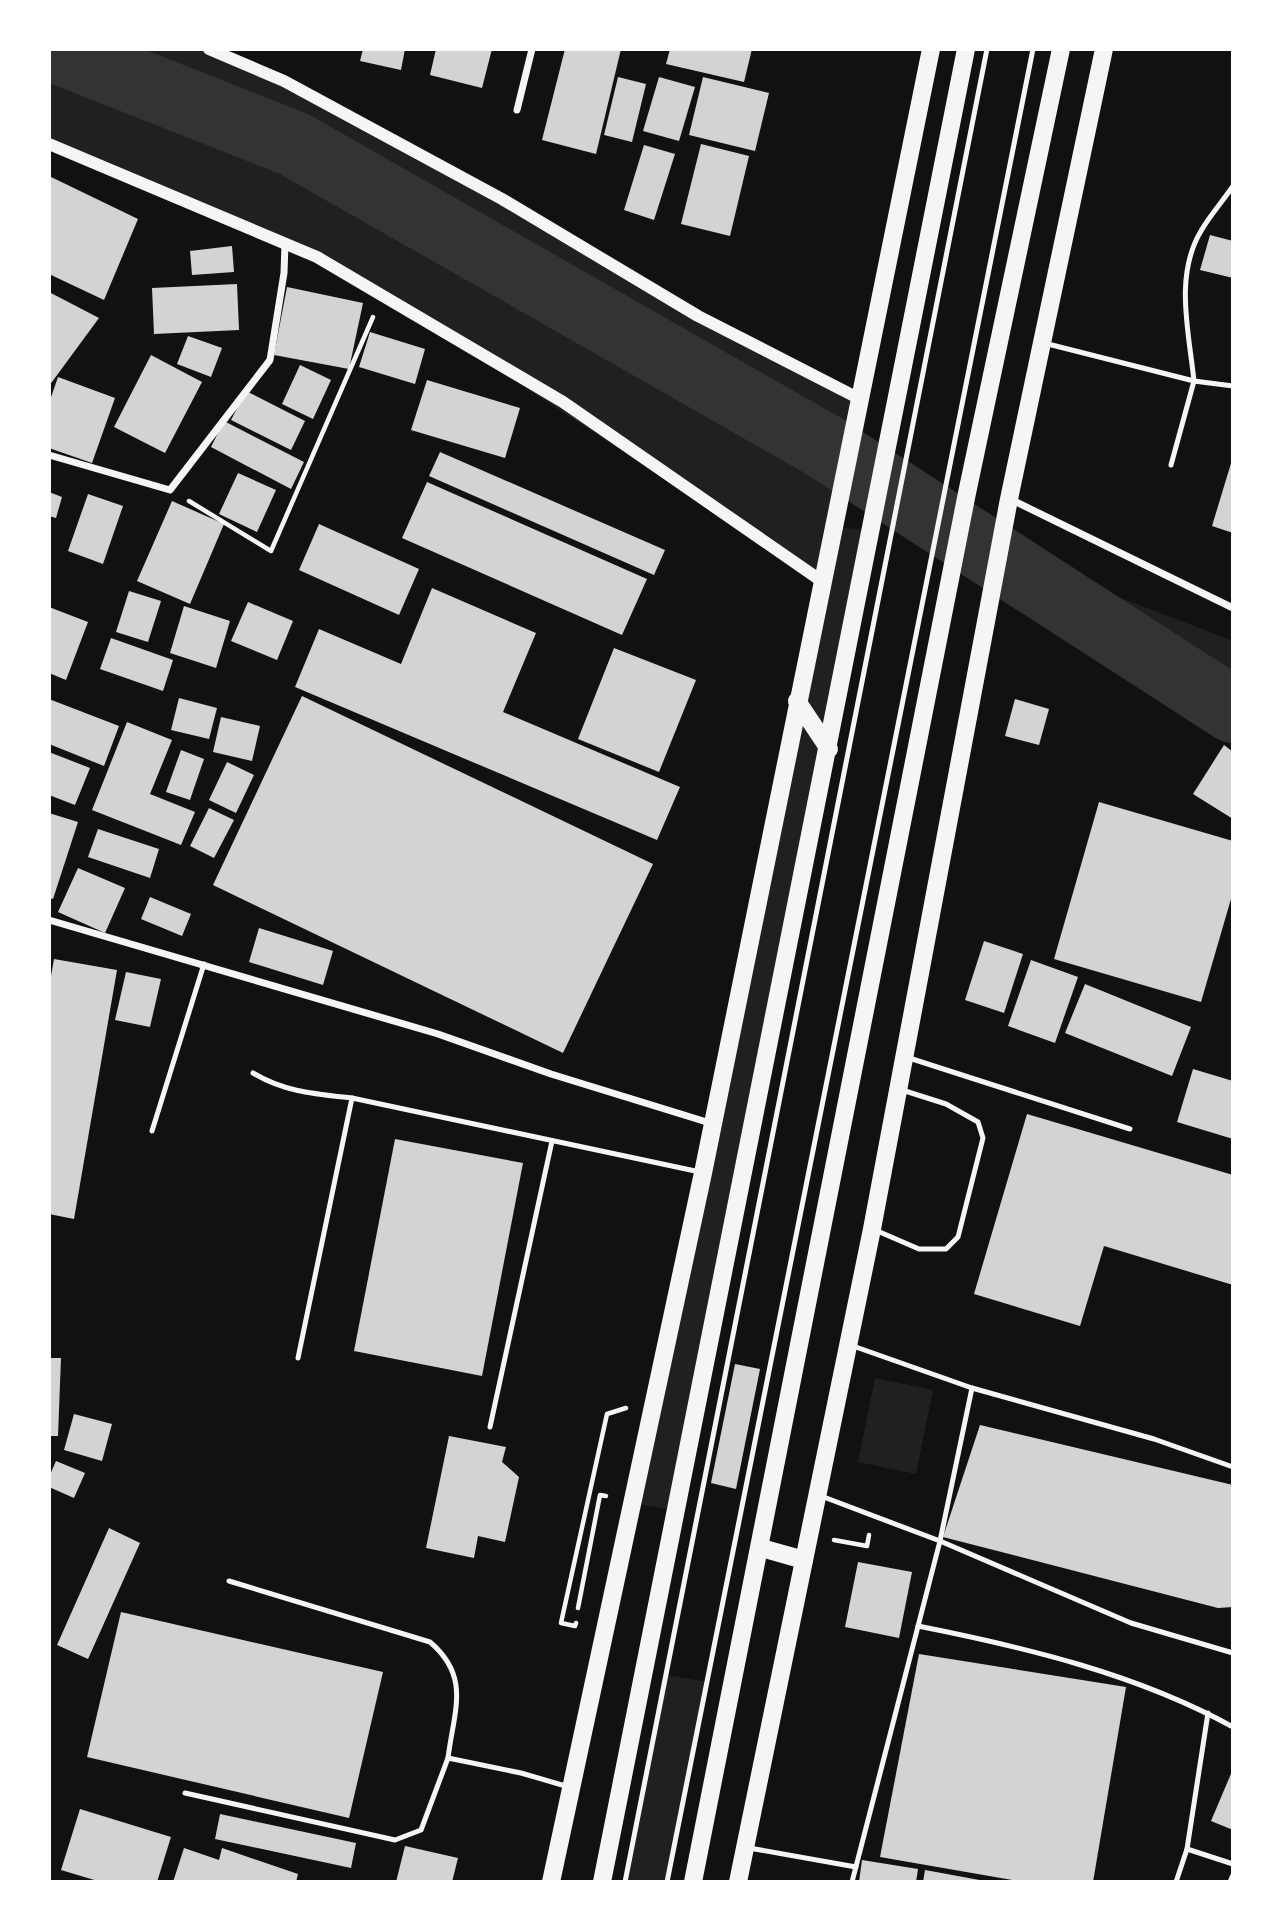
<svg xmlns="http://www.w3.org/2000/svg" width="1282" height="1931" font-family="Signika,sans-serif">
	<rect width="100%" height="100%" fill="#111"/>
	<g fill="#202020">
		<path d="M49,49H208L286,81L851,401L834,527L871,530L677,1511L631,1503L822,581L382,294L285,244L49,144Z"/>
		<path d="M1085,584L1233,641V683L1094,607Z"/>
		<path d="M875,1378L933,1390L916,1474L858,1462Z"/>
		<path d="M666,1675L707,1682L667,1882H625Z"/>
	</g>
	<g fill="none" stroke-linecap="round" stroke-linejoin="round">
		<path stroke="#333" stroke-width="66" d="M53,49L294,144L822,445L1233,710"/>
	</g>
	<g fill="#d3d3d3">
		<path d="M363,49H405L401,70L360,61Z"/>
		<path d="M436,49H492L482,88L430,75Z"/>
		<path d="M565,49H621L596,154L542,140Z"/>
		<path d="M670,49H752L744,82L666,64Z"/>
		<path d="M618,77L646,84L632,142L604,135Z"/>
		<path d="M659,77L695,87L679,141L643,131Z"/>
		<path d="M703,77L769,93L755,151L689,135Z"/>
		<path d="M701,144L749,156L730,236L681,224Z"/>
		<path d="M644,145L675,154L654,220L624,210Z"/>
		<path d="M49,176L138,219L104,300L49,274Z"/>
		<path d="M1210,235L1233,241V278L1200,270Z"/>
		<path d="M232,246L234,272L192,275L190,251Z"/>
		<path d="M237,284L239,330L154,334L152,288Z"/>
		<path d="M287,287L363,303L349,369L274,355Z"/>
		<path d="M49,292L99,318L49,386Z"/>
		<path d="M370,332L425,349L415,384L359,367Z"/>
		<path d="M188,336L222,348L211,377L177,364Z"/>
		<path d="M151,355L202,382L165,453L114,427Z"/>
		<path d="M300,365L331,380L313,419L282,404Z"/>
		<path d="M58,377L115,398L92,463L49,448V403Z"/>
		<path d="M427,380L520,408L505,458L411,430Z"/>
		<path d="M246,391L305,421L291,450L231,420Z"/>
		<path d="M224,421L304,462L291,489L211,447Z"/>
		<path d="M440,452L665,550L654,575L429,476Z"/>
		<path d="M1232,460H1233V533L1212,526Z"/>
		<path d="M238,473L276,490L257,532L219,514Z"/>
		<path d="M427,482L647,579L622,635L402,538Z"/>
		<path d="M49,492L62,497L56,518L49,516Z"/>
		<path d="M88,494L123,506L103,564L68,551Z"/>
		<path d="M172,501L224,524L190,604L137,581Z"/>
		<path d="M319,524L419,569L399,615L299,570Z"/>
		<path d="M432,588L536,633L503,712L680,787L657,840L295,687L319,629L401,664Z"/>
		<path d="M129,591L161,601L148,642L116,632Z"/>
		<path d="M248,602L293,621L277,660L231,641Z"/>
		<path d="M184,606L230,621L216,668L170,653Z"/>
		<path d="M49,607L88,622L66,680L49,673Z"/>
		<path d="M111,638L173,660L163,691L100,669Z"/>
		<path d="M614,648L696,680L659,772L578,739Z"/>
		<path d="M302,696L653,864L563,1053L213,885Z"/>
		<path d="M179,698L217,708L209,739L171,730Z"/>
		<path d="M49,699L119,726L104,766L49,744Z"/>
		<path d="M1015,699L1049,709L1039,745L1005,736Z"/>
		<path d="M221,717L260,726L252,761L213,752Z"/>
		<path d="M127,722L172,740L150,794L195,812L181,845L92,810Z"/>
		<path d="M1224,745L1233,752V819L1193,794Z"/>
		<path d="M181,750L204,759L190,800L166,792Z"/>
		<path d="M49,752L90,768L75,805L49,795Z"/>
		<path d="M227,762L254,775L236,813L209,800Z"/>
		<path d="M1099,802L1233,841V892L1201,1002L1054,959Z"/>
		<path d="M209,808L234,820L214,858L190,846Z"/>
		<path d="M49,813L78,822L53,899L49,898Z"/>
		<path d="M98,829L159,849L150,878L88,857Z"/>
		<path d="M78,868L125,888L105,933L58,912Z"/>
		<path d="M150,897L191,914L182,936L141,919Z"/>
		<path d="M259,928L333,951L323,985L249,962Z"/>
		<path d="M984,941L1023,954L1004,1013L965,1000Z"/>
		<path d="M54,959L117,970L74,1219L49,1214V987Z"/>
		<path d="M1031,960L1078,977L1055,1043L1008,1026Z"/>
		<path d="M126,972L161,979L150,1027L115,1020Z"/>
		<path d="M1085,984L1191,1027L1172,1076L1065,1033Z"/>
		<path d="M1193,1069L1233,1081V1139L1177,1122Z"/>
		<path d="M1027,1114L1233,1175V1285L1104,1246L1080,1326L974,1294Z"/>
		<path d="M395,1139L523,1163L482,1376L354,1351Z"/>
		<path d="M49,1358H61L58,1436H49Z"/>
		<path d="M735,1364L760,1369L736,1489L711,1483Z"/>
		<path d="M74,1414L112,1424L102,1461L64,1450Z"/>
		<path d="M980,1425L1233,1485V1607L1218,1608L943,1537Z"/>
		<path d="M449,1436L506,1447L502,1462L519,1477L505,1542L478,1536L474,1558L426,1548Z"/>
		<path d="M56,1461L85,1473L74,1498L49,1487V1477Z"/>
		<path d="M109,1528L140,1543L88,1659L57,1645Z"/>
		<path d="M858,1562L912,1572L899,1638L845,1627Z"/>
		<path d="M121,1612L383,1672L349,1818L87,1757Z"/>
		<path d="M919,1654L1126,1687L1093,1882H1024L880,1857Z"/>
		<path d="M1233,1769V1830L1211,1821Z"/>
		<path d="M80,1809L171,1837L157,1882H101L61,1870Z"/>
		<path d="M220,1814L356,1843L351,1868L215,1839Z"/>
		<path d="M405,1846L458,1858L452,1882H396Z"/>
		<path d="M184,1848L219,1860L222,1848L298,1874L296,1882H173Z"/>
		<path d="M862,1860L918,1869L916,1882H859Z"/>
		<path d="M925,1870L985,1881V1882H923Z"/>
	</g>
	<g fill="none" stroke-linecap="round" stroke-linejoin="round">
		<g stroke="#f5f5f5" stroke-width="4.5">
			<path d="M189,501L271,551L373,317"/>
			<path d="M834,1540L867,1546L869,1535"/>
			<path d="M578,1608L600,1495L606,1496"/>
			<path d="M576,1623L575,1626L561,1623L607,1414L626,1408"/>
		</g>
		<g stroke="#f5f5f5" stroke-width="5">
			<path d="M1044,343L1194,381C1189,332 1174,276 1201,231C1210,215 1223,201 1233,186"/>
			<path d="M1171,465L1194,381L1233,386"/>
			<path d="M906,1057L1130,1129"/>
			<path d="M253,1073C284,1092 316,1094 352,1098L700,1172"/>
			<path d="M152,1131L204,964"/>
			<path d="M875,1230L919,1249H946L958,1237L983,1138L978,1122L946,1104L902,1090"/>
			<path d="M853,1346L972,1388L1154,1439L1233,1467"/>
			<path d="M298,1358L352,1098"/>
			<path d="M490,1427L552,1141"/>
			<path d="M821,1496L940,1541L1131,1623L1233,1653"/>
			<path d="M229,1581L430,1642C471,1677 454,1710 448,1758"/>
			<path d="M918,1626C1024,1647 1137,1674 1233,1727"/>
			<path d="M1208,1713L1187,1849L1233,1864"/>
			<path d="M185,1793L395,1840L421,1830L448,1758L521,1773L569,1787"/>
			<path d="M749,1848L856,1867"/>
			<path d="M625,1882L987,49"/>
			<path d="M667,1882L1033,49"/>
			<path d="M852,1882L940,1541L972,1388"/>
			<path d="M1176,1882L1187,1849"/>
			<path d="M1230,1882L1233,1875"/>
		</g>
		<g stroke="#f5f5f5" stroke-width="7">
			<path d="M517,110L532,49"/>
			<path d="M49,455L170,490L270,360L284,273L285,244"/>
			<path d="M1010,499L1233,608"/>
			<path d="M49,920L438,1034L551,1074L710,1123"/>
		</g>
		<g stroke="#f5f5f5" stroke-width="12">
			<path d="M209,49L284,81L502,199L698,316L858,398"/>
			<path d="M49,144L317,257L563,402L823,582"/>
		</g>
		<g stroke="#f5f5f5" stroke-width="18">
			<path d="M797,701L829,749"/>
			<path d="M761,1548L804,1560"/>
			<path d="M551,1882L703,1173L931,49"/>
			<path d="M602,1882L966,49"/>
			<path d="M693,1882L967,493L1061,49"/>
			<path d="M738,1882L872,1229L1009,499L1104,49"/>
		</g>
	</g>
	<rect width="1282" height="1931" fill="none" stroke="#ffffff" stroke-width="102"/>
</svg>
